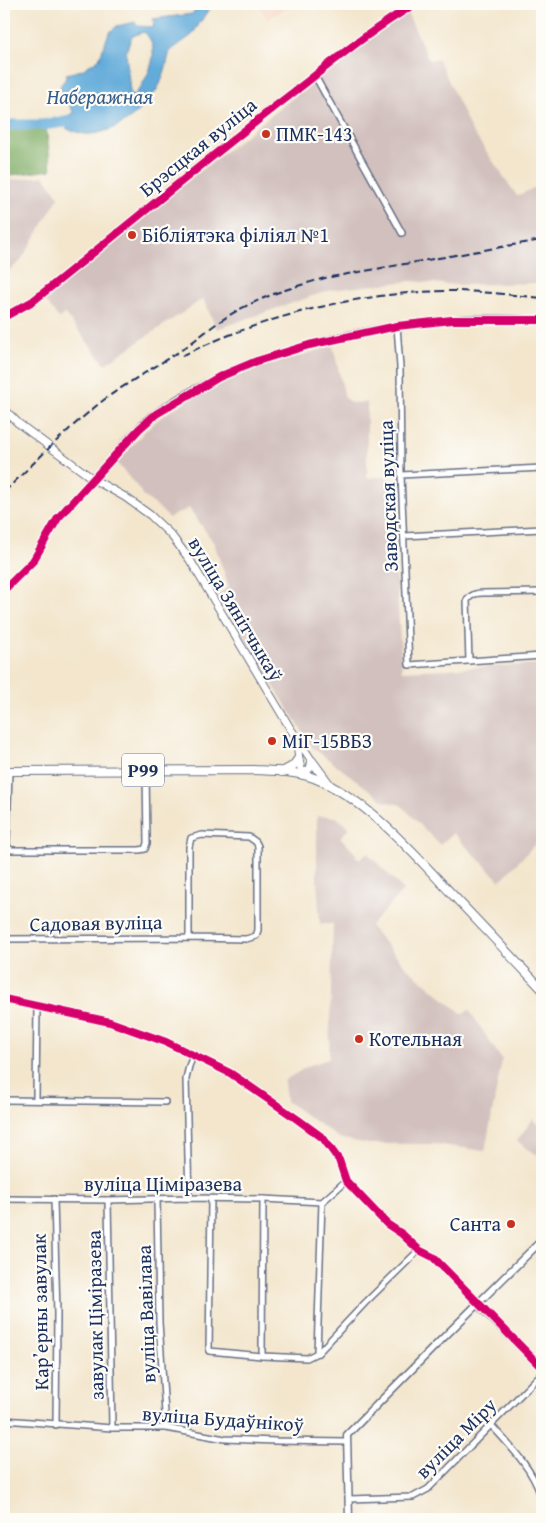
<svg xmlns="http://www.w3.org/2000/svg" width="546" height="1523" font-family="'Gentium Book Plus',serif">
	<rect width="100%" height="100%" fill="#fdfcf7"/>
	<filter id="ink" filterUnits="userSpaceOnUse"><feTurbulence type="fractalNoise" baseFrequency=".02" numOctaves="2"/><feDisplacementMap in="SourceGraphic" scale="10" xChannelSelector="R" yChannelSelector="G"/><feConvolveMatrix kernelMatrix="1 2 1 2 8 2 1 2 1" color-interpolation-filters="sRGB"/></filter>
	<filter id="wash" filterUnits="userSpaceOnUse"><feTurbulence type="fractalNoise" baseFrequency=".0096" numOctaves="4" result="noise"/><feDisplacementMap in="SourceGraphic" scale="20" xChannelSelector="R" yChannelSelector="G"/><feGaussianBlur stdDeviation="1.12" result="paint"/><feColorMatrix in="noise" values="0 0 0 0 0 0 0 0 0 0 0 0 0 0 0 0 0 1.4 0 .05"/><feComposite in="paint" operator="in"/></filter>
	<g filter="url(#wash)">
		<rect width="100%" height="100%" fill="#f3e6cd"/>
		<path fill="#f5d3c2" d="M258,4H292L267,20Z"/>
		<g fill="#d1c0bd">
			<path d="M407,12L429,60H439L470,128L517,196L542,184V283L455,285L411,281L330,290L217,329L203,299L105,364L65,314L59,318L42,297L319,77Z"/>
			<path d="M44,176L59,197L20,262L4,274V181Z"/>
			<path d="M333,346L345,398L351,403L367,402V478L390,476L402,671L542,664V837L500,881L453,833L440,845L401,805L384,801L312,747L217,595L229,587L214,543L189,508L169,518L157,506L143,496L139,489L117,463L146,430L160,418L173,409L213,387L238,376L268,365Z"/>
			<path d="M317,816L336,817L350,828L340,837L356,854L355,856L360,860L367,853L404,890L370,926L405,966L450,1004L463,1014L469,1010L502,1060L485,1151L434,1144H369L339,1138L286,1101L284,1083L285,1080L310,1065L329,1059L333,924H320L317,880Z"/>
			<path d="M533,1119L542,1127V1147L536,1155L517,1141Z"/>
		</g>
		<path fill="#7baa62" stroke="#4b6c60" d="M46,127L51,170L4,176V128Z"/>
		<path fill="#63acda" stroke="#3f6e9c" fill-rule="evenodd" d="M200,4H212L192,35L170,51C167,61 165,74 160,84C147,109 119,132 90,134C83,135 74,131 67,129L66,117L74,113L63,94L60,86L66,78V74L82,70L99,59L109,33L117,26L135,22L137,26L154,27L153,19L192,14ZM144,32C164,49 147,80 134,96L130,92L126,52L132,36Z"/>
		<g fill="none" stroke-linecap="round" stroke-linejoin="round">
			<path stroke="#63acda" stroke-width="11" d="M4,125H42L81,120"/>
		</g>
	</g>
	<g filter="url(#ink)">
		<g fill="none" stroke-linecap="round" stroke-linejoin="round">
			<defs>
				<g id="minor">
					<path d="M315,76L402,233"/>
					<path d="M397,326L400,367L401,475L409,665L542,656"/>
					<path d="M401,475L542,468"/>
					<path d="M404,536L542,529"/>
					<path d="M4,590L33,561L58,518L93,479"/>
					<path d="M469,661L467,600C472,594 476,593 483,593L542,592"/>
					<path d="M9,771L7,840V846L11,850H139L145,849L147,843L146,770"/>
					<path d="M4,939L189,938V847L191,838L202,835L249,837L256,842L258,846V930L256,936L246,939L189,938"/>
					<path d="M4,999L110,1022L166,1042L230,1073L297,1119L323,1138L339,1160L346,1181L387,1224L402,1234L419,1250L433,1257L477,1304"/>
					<path d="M4,1100L165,1102"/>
					<path d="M36,1100L37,1006"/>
					<path d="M189,1198L186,1079L189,1066L193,1056"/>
					<path d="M4,1199L108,1200L189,1198L263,1199L322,1202"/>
					<path d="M54,1199L57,1314L56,1425"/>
					<path d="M157,1199L159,1322L166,1428"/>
					<path d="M211,1199L209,1351L262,1356L307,1358L317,1353L322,1202L346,1181"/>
					<path d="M108,1200L112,1428"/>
					<path d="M318,1353L365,1303L419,1250"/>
					<path d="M262,1356L263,1199"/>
					<path d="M4,1420L112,1428H166L225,1439L276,1441L346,1442"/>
					<path d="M491,1425C510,1446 532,1468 541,1496C543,1503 541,1512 542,1519"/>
					<path d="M349,1499L413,1497L428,1489L542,1373"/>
				</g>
				<g id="tertiary">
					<path d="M4,317L33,301C119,233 203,162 290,95C330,64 370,30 415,4"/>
					<path d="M93,479C112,459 135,428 156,413C238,356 353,328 451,320C481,317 512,319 542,320"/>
					<path d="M477,1304L542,1368"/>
					<path d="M349,1519L347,1435L431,1350L542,1240"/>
				</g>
				<path id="secondary" d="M4,409L18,423L93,479L125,497L150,515L171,535L190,560L290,728L312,761L310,768L303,775C298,763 299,751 296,739"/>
				<g id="primary">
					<path d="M312,761L329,784"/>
					<path d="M4,771L254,770C274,771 295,771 314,778C367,799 412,852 450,892C481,925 512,957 542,989"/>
					<path d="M282,772L293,766L298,759"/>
				</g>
			</defs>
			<use href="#minor" stroke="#676f85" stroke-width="8"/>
			<use href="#tertiary" stroke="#676f85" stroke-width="9"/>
			<use href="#secondary" stroke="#676f85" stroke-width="9"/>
			<use href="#primary" stroke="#676f85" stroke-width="10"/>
			<use href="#minor" stroke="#fff" stroke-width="5"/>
			<use href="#tertiary" stroke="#fff" stroke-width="6"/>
			<use href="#secondary" stroke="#fff" stroke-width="7"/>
			<use href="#primary" stroke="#fff" stroke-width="8"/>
			<g stroke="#1b2f5e" stroke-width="2" stroke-dasharray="8 4" stroke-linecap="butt">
				<path d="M182,356C264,315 368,290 459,291C486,292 515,295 542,298"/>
				<path d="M4,492C37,460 69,427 105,399C130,381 157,366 183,349C196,340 208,329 222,320C253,299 289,288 325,278L541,240"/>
			</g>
			<defs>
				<g id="cycleway">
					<path d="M4,317L33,301C119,233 203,162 290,95C330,64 370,30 415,4"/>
					<path d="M4,590L33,561L58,518L139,429L156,414L219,377L257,361L309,345L397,326L452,320H542"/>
					<path d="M4,999L110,1022L166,1042L230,1073L297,1119L323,1138L339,1160L346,1181L387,1224L402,1234L419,1250L433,1257L542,1368"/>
				</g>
			</defs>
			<use href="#cycleway" stroke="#fdfcf7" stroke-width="11"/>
			<use href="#cycleway" stroke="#d6006c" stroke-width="8"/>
		</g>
	</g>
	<g fill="#c8321e" stroke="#fdfcf7" stroke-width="2">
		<circle cx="266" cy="134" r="5"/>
		<circle cx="132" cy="235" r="5"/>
		<circle cx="272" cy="741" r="5"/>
		<circle cx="359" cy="1039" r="5"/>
		<circle cx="511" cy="1224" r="5"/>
	</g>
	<g text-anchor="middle" stroke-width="4.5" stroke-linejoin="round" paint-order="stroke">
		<rect fill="#fdfcf7" stroke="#5f6c8c" stroke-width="1" x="122" y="753.5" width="42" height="33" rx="4"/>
		<g font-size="19" font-weight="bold" fill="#1b2f5e">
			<text x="143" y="777">Р99</text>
		</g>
		<g font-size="20" fill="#1b2f5e" stroke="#fdfcf7" text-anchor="start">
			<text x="276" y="141">ПМК-143</text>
			<text x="142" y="242">Бібліятэка філіял №1</text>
			<text x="282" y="748">МіГ-15ВБЗ</text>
			<text x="369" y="1046">Котельная</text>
			<text x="501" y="1231" text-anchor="end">Санта</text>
		</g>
		<g font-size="20" fill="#1b2f5e" stroke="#fdfcf7">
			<text transform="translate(198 147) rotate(-39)" y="7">Брэсцкая вуліца</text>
			<text transform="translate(388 496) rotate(-92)" y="7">Заводская вуліца</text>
			<text transform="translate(236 609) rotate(59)" y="7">вуліца Зянітчыкаў</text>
			<text transform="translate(96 923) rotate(-1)" y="7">Садовая вуліца</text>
			<text x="163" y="1191">вуліца Ціміразева</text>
			<text transform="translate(40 1312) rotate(-91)" y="7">Карʼерны завулак</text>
			<text transform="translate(146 1314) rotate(-92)" y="7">вуліца Вавілава</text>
			<text transform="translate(95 1315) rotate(-91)" y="7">завулак Ціміразева</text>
			<text transform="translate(223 1419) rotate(4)" y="7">вуліца Будаўнікоў</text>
			<text transform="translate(456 1438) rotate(-45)" y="7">вуліца Міру</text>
		</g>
		<g font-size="21" font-style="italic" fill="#345b89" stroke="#fdfcf7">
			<text x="100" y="104">Наберажная</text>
		</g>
	</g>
	<rect width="546" height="1523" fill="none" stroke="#fdfcf7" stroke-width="20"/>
</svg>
